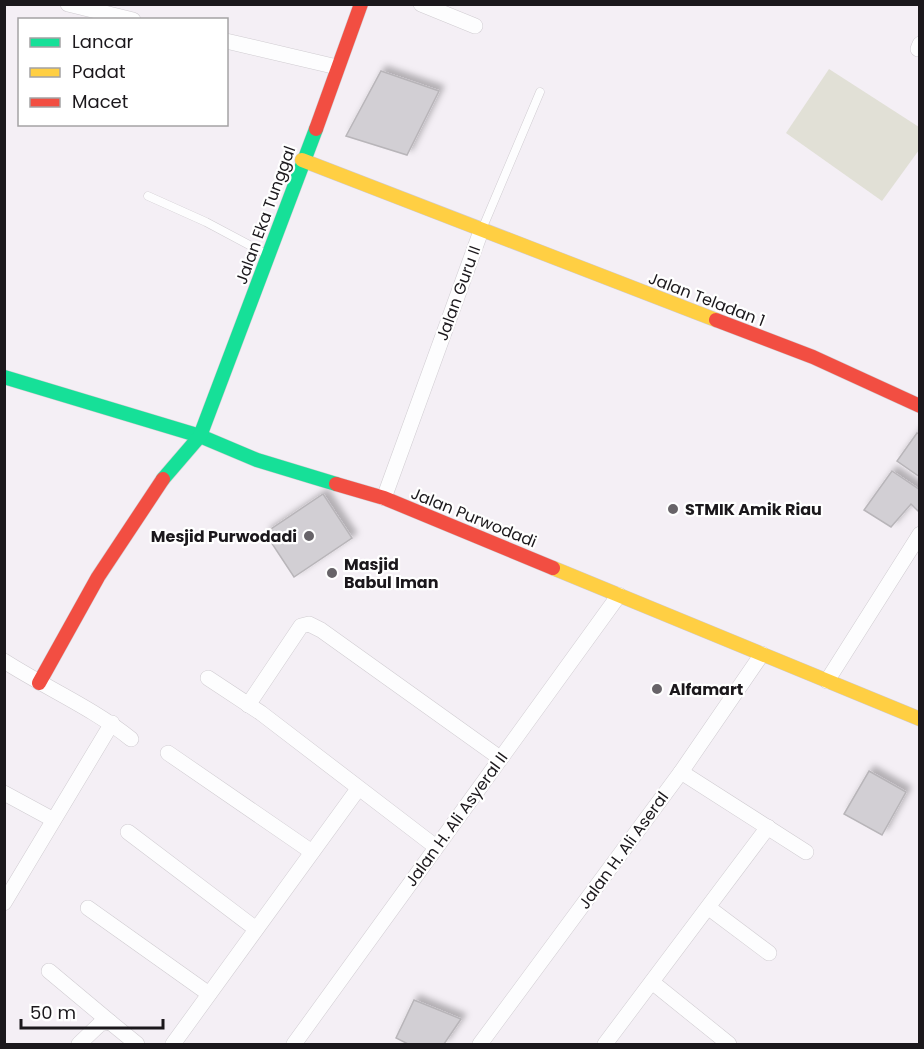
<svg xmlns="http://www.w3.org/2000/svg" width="924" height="1049" font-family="Poppins,sans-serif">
	<defs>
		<filter id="shadow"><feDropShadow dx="5" dy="-5" stdDeviation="3" flood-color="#0004"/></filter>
	</defs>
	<rect width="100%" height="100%" fill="#f4eff5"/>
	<path fill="#e1e0d6" d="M829,69L919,127V150L882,201L786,133Z"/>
	<g fill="#d2cfd4" stroke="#b8b5b9" stroke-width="1.5" filter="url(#shadow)">
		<path d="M381,71L439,91L407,155L346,136Z"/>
		<path d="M917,433L920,434V477L897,461Z"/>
		<path d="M892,471L920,490V513L911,504L891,527L864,510Z"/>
		<path d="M323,494L352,538L294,577L265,533Z"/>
		<path d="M869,771L906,792L882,835L844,814Z"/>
		<path d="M414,1000L461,1019L444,1044H408L396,1038Z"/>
	</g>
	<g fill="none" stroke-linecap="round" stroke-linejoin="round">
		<defs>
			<g id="lane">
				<path d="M148,196L206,222L268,255"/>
				<path d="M483,227L540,92"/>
			</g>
			<g id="street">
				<path d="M68,4L133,20"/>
				<path d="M421,4L475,26"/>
				<path d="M226,41L337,67"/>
				<path d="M918,49L920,44"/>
				<path d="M384,498L481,231"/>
				<path d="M4,661C46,688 93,708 131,739"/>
				<path d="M208,678L261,713L436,847"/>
				<path d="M827,681L920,534"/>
				<path d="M248,705L301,626L309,624L321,630L500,758"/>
				<path d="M168,753L312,852"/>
				<path d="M681,772L806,852"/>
				<path d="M4,793L52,819"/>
				<path d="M128,832L256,929"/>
				<path d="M4,903L112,723"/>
				<path d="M88,908L209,994"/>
				<path d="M709,908L769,953"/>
				<path d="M49,971L110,1022"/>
				<path d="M652,982L729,1044"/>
				<path d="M79,1044L100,1024L110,1022L137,1044"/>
				<path d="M173,1044L358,789"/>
				<path d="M294,1044L619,595"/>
				<path d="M480,1044L681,772L762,654"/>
				<path d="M605,1044L768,827"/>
			</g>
			<g id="fast">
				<path d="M4,377L200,436L257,460L336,484"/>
				<path d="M163,479L200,436L316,129"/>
			</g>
			<g id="slow">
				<path d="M302,160L716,320"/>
				<path d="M553,568L920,719"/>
			</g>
			<g id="jam">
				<path d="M316,129L361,4"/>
				<path d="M716,320L813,357L920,406"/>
				<path d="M336,484L384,498L553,568"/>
				<path d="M39,683L98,577L163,479"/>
			</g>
		</defs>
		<use href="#lane" stroke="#d0ccd1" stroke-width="9"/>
		<use href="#street" stroke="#d0ccd1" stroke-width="16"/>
		<use href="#fast" stroke="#d0ccd1" stroke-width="15"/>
		<use href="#slow" stroke="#d0ccd1" stroke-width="15"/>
		<use href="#jam" stroke="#d0ccd1" stroke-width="15"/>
		<use href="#lane" stroke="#fdfdfe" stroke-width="8"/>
		<use href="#street" stroke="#fdfdfe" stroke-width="15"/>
		<use href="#fast" stroke="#16e098" stroke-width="14"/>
		<use href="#slow" stroke="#ffcf43" stroke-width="14"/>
		<use href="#jam" stroke="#f24e42" stroke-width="14"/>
	</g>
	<g fill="#676368" stroke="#fff" stroke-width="2">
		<circle cx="673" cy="509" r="6"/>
		<circle cx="309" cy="536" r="6"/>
		<circle cx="332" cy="573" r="6"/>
		<circle cx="657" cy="689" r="6"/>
	</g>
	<g text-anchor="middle" stroke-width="4.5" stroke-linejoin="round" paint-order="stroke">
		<g font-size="16" fill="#1b181c" stroke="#fff">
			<text transform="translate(265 215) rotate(-70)" y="6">Jalan Eka Tunggal</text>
			<text transform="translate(458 293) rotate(-70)" y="6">Jalan Guru II</text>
			<text transform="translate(707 299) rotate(21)" y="6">Jalan Teladan 1</text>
			<text transform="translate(474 517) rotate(22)" y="6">Jalan Purwodadi</text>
			<text transform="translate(456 819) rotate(-54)" y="6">Jalan H. Ali Asyeral II</text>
			<text transform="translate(623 850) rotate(-54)" y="6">Jalan H. Ali Aseral</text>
		</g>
		<g font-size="16" font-weight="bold" fill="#1b181c" stroke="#fff" text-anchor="start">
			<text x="685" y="515">STMIK Amik Riau</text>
			<text x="297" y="542" text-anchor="end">Mesjid Purwodadi</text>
			<text x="344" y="570">Masjid<tspan x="344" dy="18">Babul Iman</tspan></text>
			<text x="669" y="695">Alfamart</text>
		</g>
	</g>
	<rect width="924" height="1049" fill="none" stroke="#1b181c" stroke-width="12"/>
	<rect x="18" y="18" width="210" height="108" fill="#ffffff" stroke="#a4a3a4" stroke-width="1.5"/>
	<rect x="30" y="38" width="30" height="9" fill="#16e098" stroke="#a4a3a4" stroke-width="1.5"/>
	<text x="72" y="48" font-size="18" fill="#1b181c">Lancar</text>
	<rect x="30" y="68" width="30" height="9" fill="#ffcf43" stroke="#a4a3a4" stroke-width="1.5"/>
	<text x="72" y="78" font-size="18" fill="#1b181c">Padat</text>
	<rect x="30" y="98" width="30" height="9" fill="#f24e42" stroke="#a4a3a4" stroke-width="1.5"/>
	<text x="72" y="108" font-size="18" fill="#1b181c">Macet</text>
	<path d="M21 1019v9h142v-9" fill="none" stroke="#1b181c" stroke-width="3"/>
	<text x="30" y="1019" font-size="18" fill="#1b181c" stroke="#ffffff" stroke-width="4.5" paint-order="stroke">50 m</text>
</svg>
